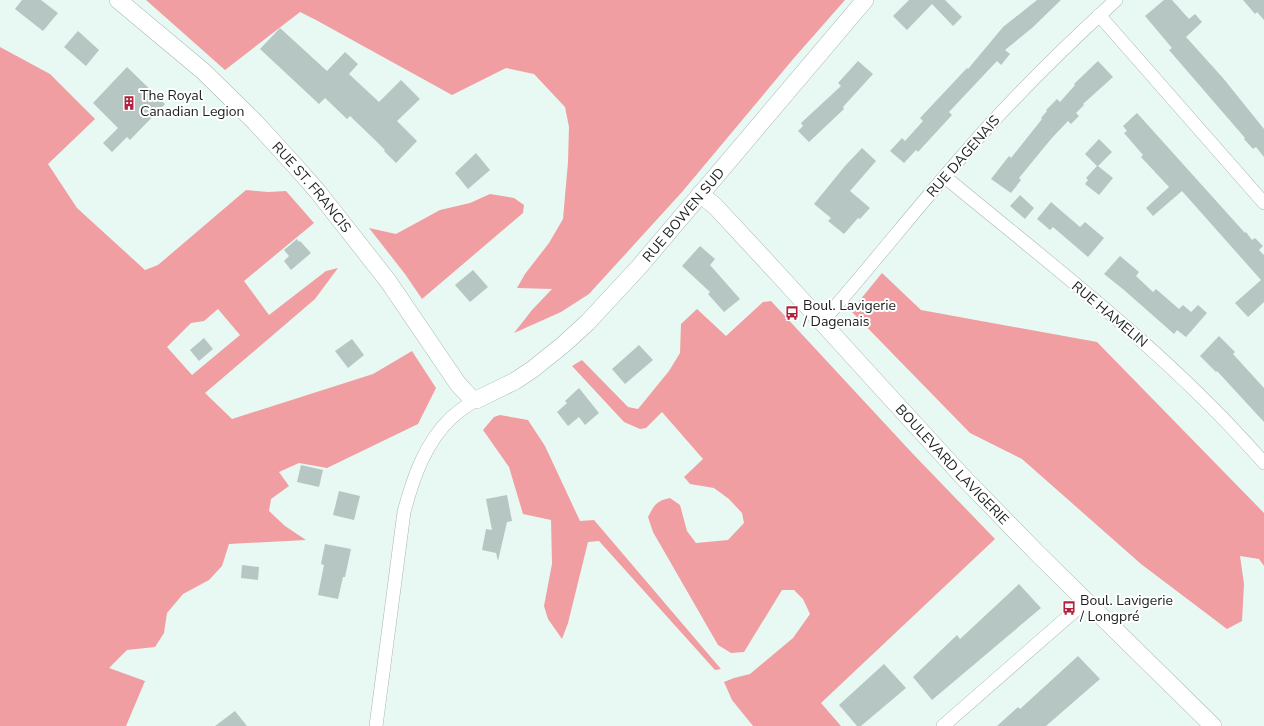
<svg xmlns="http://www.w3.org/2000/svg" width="1264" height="726" font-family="'Nunito Sans',sans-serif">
	<rect width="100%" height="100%" fill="#e8f9f4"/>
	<g fill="#f09ea1" fill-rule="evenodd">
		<path d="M146,0H845L794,58L682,192L589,294L561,312L514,333L532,310L552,289L517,288L525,274L549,243L563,219L568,162L569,127L565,107L534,74L506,68L452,95L316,20L300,12L225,70Z"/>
		<path d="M0,47L50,74L95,119L48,164L77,208L145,270L158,265L246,190L268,192L286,191L314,223L244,281L269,315L326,271L338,268L315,299L205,393L232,419L373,374L412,351L436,388L418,424L327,468L299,463L279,472L289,486L271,499L269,511L285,526L306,540L229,544L222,566L209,580L183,594L167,613L164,633L155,647L127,650L109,668L145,681L126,726H0ZM218,309L240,335L192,375L167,347L191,323L204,321Z"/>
		<path d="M490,194L514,198L524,205L523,213L422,299L405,274L369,228L396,234L440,210L470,203Z"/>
		<path d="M882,273L921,310L1097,342L1264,513V566L1259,559L1240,556L1244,584L1242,621L1227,629L1141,564L1022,459L970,433L851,311Z"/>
		<path d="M771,301L913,454L995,539L821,703L841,726H753L732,700L724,682L734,678L750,674L793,638L810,614L803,599L794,590H782L744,652L731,653L718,645L653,532L648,517C655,504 656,501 670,498L680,505L687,531L696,543L728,540L744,523L742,513L729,499L714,488L690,484L684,477L703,459L662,412L646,428L640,429L624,422L572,366L582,360L628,407L638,409L669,371L680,353L681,324L697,309L726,336L763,302Z"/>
		<path d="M500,415L528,420L545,446L580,521L594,520L721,669L715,670L599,541L588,542L568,623L562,639L548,619L544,606L552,564L551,520L523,514L509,467L483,430L494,417Z"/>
	</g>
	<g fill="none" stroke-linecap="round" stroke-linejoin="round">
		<g stroke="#f19ea2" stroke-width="4.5">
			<path d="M614,0V7L647,81L650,120"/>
			<path d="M866,305L916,351L1062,360L1225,486L1264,525"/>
		</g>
	</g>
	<g fill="#b6c6c2">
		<path d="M22,0H41L58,13L43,31L15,9Z"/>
		<path d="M909,0H945L962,17L953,26L932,4L907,30L893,16Z"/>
		<path d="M1037,0H1061L1032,28L1005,50L1010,54L1001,65L997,61L949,112L952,115L918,152L916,150L904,163L890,151L902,138L905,141L923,121L920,118L967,68L968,69L1003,27Z"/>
		<path d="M1164,0H1172L1189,19L1195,14L1202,22L1186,37L1223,78L1264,129V157L1256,147L1253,149L1244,139L1245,138L1169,50L1172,48L1145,16Z"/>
		<path d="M1243,0H1264V20L1257,12L1255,14Z"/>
		<path d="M280,28L327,71L345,52L358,64L349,74L379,102L401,80L420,99L397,121L417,141L396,163L384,151L385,150L374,139L350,116L347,119L325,98L319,104L260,49Z"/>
		<path d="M78,31L99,50L86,66L64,47Z"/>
		<path d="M858,61L873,74L843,107L844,109L809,142L798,131L803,126L801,123L841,86L838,83Z"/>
		<path d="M1098,61L1113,77L1083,104L1084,105L1076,113L1079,116L1071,124L1068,121L1051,139L1019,178L1021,180L1011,193L991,179L1009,156L1011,158L1042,119L1041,118L1047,111L1046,110L1057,99L1060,102L1075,85L1074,84Z"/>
		<path d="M127,67L165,104L130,140L127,137L112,152L103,143L118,128L93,103Z"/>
		<path d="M1137,113L1245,233L1246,232L1252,240L1255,238L1263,246L1259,250L1264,255V302L1248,317L1235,303L1261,280L1182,191L1153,216L1146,208L1169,187L1141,157L1143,155L1124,133L1127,131L1123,126Z"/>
		<path d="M1099,139L1112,152L1098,166L1113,178L1099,195L1085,184L1088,180L1086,178L1097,166L1085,154Z"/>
		<path d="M862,148L876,161L850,191L870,208L860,219L858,218L844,234L828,221L831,218L814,204L845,166Z"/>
		<path d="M476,153L490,170L468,189L455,173Z"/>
		<path d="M1020,195L1034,208L1025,219L1010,206Z"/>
		<path d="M1051,202L1080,227L1085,222L1104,238L1088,257L1053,227L1050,230L1037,219Z"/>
		<path d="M297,239L299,242L300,241L311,253L291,270L284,261L289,256L284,250Z"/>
		<path d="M700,246L715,259L710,265L740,299L724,312L708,294L710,292L682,266Z"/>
		<path d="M1120,256L1139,272L1136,276L1153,292L1156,289L1179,309L1183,305L1191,312L1198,305L1207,313L1186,337L1177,330L1174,334L1124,290L1104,274Z"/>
		<path d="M473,270L488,287L470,302L455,285Z"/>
		<path d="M1219,336L1235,352L1233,354L1264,388V422L1217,371L1216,372L1200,356Z"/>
		<path d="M204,338L213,349L199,361L190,350Z"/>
		<path d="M352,339L364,355L348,368L335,351Z"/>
		<path d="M639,345L653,360L625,384L612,369Z"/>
		<path d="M579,388L599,413L585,425L579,417L568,426L557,412L567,403L565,401Z"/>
		<path d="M301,465L323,470L319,487L297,482Z"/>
		<path d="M339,491L360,496L354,520L333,515Z"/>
		<path d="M507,495L512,521L507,522L498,561L496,553L482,550L486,529L492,530L486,499Z"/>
		<path d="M325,544L351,549L345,577H343L338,599L318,595L324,565L321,564Z"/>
		<path d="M242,565L259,567L258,580L241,578Z"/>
		<path d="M1019,584L1041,608L932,700L913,677L957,635L960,639Z"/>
		<path d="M1078,656L1100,679L1046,726H997L1018,707L1020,709Z"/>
		<path d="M884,664L906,688L861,726H857L839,705Z"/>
		<path d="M235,711L247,726H215Z"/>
	</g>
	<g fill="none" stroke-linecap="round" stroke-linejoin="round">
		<defs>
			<g id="minor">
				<path d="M1099,15L1264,203"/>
				<path d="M945,177C1055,268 1170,355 1264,463"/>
				<path d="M822,322C878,258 930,191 987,128C1028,83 1071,41 1116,0"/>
				<path d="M376,726L404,512C413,478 425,443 451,418C459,411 467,405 476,400"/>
				<path d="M943,726L1086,601"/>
			</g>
			<g id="tertiary">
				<path id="s1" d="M118,0L203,71L255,122L297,168L318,192L388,281L458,384L470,397L476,400L515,381L533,369L564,344L588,322L639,267L865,0"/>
				<path id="s2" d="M700,194L715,206L779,275L889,396L963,477L1037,553L1213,726"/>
			</g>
		</defs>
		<use href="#minor" stroke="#a8b8b3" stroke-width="14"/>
		<use href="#tertiary" stroke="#a8b8b3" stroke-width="18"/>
		<use href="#minor" stroke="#fff" stroke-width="13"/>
		<use href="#tertiary" stroke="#fff" stroke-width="17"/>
	</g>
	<defs>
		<symbol id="building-bare" viewBox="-9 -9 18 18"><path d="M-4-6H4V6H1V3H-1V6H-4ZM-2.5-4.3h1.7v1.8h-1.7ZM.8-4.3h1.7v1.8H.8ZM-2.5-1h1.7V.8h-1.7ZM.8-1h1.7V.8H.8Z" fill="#b3213e" stroke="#fff" stroke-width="2.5" paint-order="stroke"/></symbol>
		<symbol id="bus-bare" viewBox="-9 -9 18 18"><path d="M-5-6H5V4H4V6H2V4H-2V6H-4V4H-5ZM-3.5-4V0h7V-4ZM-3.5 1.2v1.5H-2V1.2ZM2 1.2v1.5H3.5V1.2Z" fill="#b3213e" stroke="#fff" stroke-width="2.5" paint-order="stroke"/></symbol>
	</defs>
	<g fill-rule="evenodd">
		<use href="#building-bare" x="119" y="93" width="20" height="20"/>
		<use href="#bus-bare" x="782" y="303" width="20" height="20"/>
		<use href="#bus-bare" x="1059" y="598" width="20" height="20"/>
	</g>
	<g text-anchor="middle" stroke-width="4" stroke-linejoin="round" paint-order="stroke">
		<g font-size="14" fill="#1a201f" stroke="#fff" text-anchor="start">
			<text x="140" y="100">The Royal<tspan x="140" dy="16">Canadian Legion</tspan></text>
			<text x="803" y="310">Boul. Lavigerie<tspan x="803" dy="16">/ Dagenais</tspan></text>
			<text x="1080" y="605">Boul. Lavigerie<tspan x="1080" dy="16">/ Longpré</tspan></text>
		</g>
		<g font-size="14" fill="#1a201f" stroke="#fff">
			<text transform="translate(963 156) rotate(-49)" y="5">RUE DAGENAIS</text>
			<text dy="5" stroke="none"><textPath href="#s1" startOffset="270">RUE ST. FRANCIS</textPath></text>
			<text dy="5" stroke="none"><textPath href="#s1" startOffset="821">RUE BOWEN SUD</textPath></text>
			<text transform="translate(1110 314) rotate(40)" y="5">RUE HAMELIN</text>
			<text dy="5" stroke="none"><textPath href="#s2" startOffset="370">BOULEVARD LAVIGERIE</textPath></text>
		</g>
	</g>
</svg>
